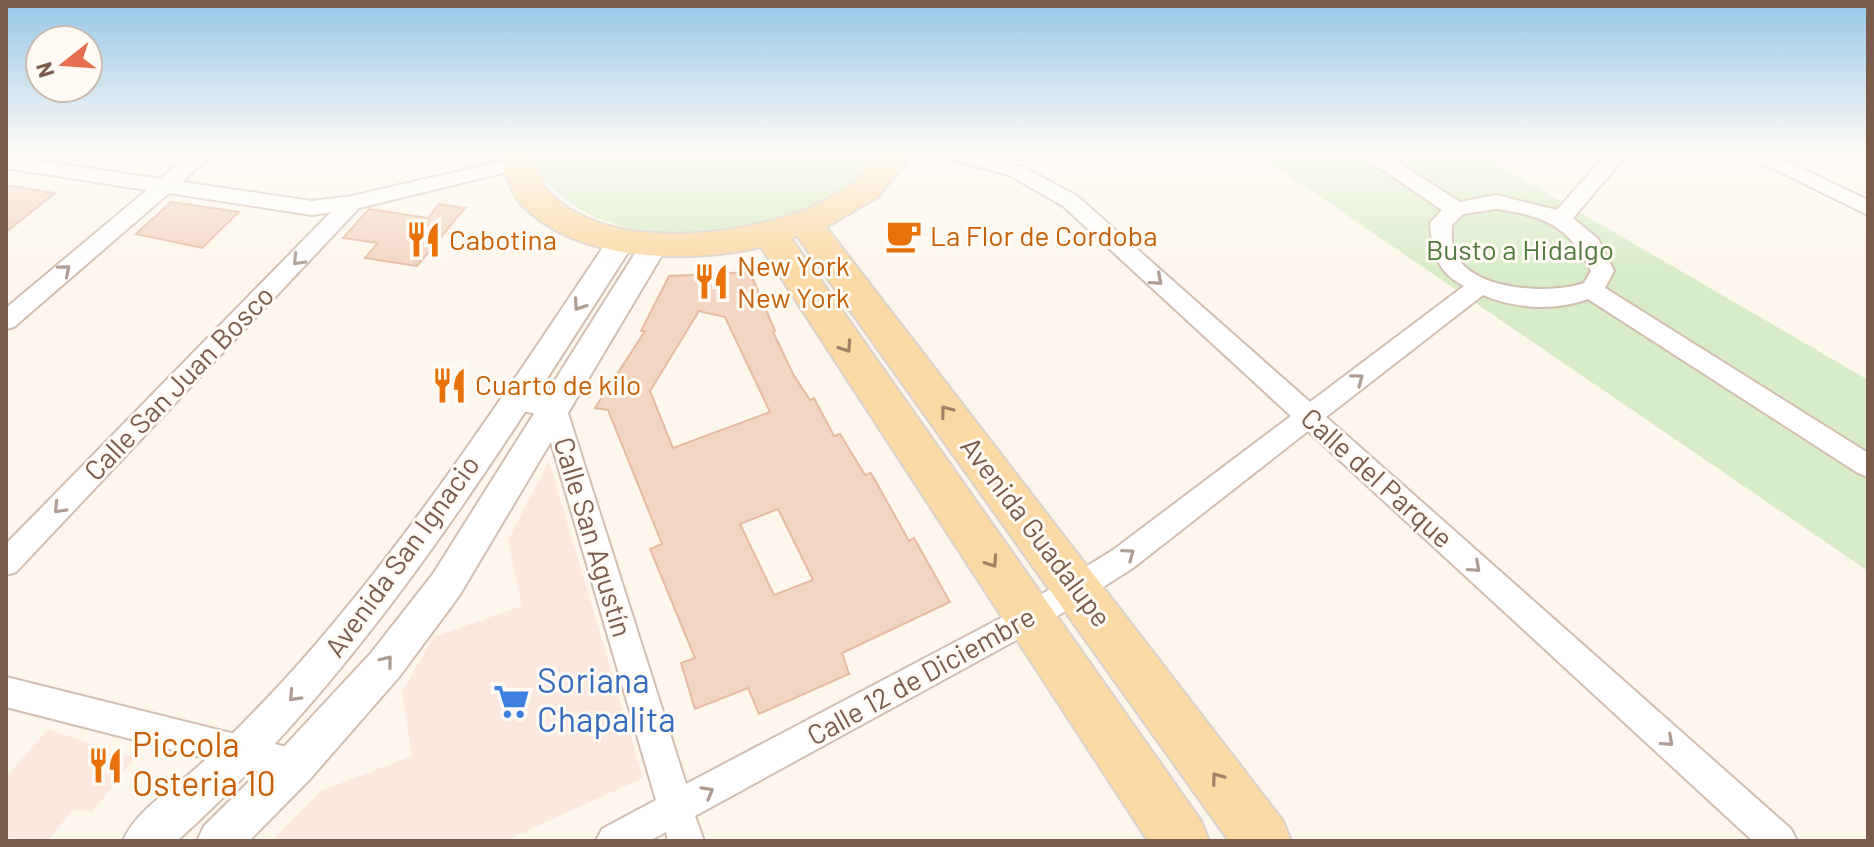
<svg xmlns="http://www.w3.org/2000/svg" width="1874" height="847" font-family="Barlow,sans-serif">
	<rect width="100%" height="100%" fill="#fdf6ec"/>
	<g fill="#fde8e0">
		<path d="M549,461L643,778L504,841H272L320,791L412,756L402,692L433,637L522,606L508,540Z"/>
		<path d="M48,729L135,758L92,812L73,810L47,841L6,838V777Z"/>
	</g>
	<g fill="#d8ecc9">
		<path d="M532,153H881C864,172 848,188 825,201C748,244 567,257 532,153Z"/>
		<path d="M1256,153H1478L1868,380V571Z"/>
	</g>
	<g fill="#f3d5c3" stroke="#e6bba3" stroke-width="2" fill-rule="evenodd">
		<path d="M6,185L55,193L6,232Z"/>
		<path d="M171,202L239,212L202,248L136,234Z"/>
		<path d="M439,204L465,208L417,266L365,258L378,243L343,238L369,209L428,218Z"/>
		<path d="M750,272L775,331L773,332L793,374L810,400L814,398L834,436L840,434L865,475L871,473L909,541L914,538L950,602L842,653L849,674L759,714L748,688L695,709L681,663L695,658L650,549L662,544L608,410L595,408L645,331H641L669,276ZM699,311L725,317L770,412L673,448L650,391ZM778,509L813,580L774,595L740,524Z"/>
	</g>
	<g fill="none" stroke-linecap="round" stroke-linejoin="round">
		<defs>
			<g id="minor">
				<path d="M190,153H213L182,182L312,201L352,196L516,158L526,164L523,168L359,208L16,572L6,575V544L331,212L312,215L169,193L14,327L6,329V308L147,190L6,168V156L160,179Z"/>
				<path d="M941,153H975L1023,167L1077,196L1310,402L1464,286C1436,272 1432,251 1430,223L1442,210L1358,153H1382L1460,202L1496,195L1557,210L1607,153H1628L1573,218L1598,239L1614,271L1605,288L1868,453V477L1858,473L1588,299C1555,311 1515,309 1483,295L1326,417L1791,829L1797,841H1753L1308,431L1133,568L1040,627L695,816L704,841H668L666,832L649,841H596L602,829L656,800L543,415L505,408L501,401L505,394C522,389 545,395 562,400L566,407L686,784L1018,609L1113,550L1291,416L1063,206L1009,175L944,157ZM1496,209C1543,215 1571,227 1591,271L1584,283C1551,295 1467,291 1454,250C1451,243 1452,232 1452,225L1463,214Z"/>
				<path d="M1742,153H1769L1868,200V215Z"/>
				<path d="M6,677L295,749L307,754L312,765L307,776L295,781L6,707Z"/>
			</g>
			<g id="tertiary">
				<path d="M622,231L632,234L636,240C498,454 368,669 177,841H123C137,807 179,786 204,761C250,718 293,672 333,624C436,501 523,366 612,234Z"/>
				<path d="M654,236L664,239L668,245L459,596L399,677L310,779L249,841H197L204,826L280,751L371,653L433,574L644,239Z"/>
			</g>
			<path id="primary" d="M499,153H531C536,165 541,183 549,192C606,252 733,237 802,211C818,205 836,194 851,185C862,177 871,163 880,153H914L878,197L826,227L1283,821L1291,841H1229L797,236L791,238L1201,821L1209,841H1148L761,247C688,264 576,262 521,204C510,192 505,169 499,153Z"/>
		</defs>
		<use href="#minor" stroke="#d1beb0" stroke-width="4"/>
		<use href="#tertiary" stroke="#d1beb0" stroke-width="4"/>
		<use href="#primary" stroke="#dad1cd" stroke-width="4"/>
		<use href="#minor" fill="#fff" fill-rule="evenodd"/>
		<use href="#tertiary" fill="#fff" fill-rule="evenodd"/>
		<use href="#primary" fill="#fbd9a5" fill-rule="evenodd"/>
	</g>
	<defs><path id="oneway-chevron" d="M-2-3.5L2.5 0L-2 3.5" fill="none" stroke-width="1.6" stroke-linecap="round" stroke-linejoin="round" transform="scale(2)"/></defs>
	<g stroke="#af9d94">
		<use href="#oneway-chevron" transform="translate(298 260) rotate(134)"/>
		<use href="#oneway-chevron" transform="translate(65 270) rotate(-40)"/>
		<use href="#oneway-chevron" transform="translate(1157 280) rotate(42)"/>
		<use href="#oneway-chevron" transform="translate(579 305) rotate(124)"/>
		<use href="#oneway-chevron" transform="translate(1358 379) rotate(-37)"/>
		<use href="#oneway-chevron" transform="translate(59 508) rotate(134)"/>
		<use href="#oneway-chevron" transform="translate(1129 554) rotate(-36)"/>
		<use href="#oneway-chevron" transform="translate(1475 567) rotate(42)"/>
		<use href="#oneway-chevron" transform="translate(387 661) rotate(-51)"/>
		<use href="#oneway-chevron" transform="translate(294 696) rotate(133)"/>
		<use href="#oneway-chevron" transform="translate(1668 741) rotate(42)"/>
		<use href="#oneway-chevron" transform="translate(708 792) rotate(-29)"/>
	</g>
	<g stroke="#a18267">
		<use href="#oneway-chevron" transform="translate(846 347) rotate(56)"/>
		<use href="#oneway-chevron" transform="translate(946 411) rotate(-127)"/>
		<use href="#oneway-chevron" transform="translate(992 562) rotate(56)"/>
		<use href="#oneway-chevron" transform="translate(1217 778) rotate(-126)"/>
	</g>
	<linearGradient id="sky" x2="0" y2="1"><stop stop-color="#97c7e8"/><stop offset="0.56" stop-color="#fefbf6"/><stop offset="1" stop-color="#fefbf6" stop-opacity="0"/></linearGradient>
	<rect width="1874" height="272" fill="url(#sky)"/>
	<defs>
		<symbol id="cafe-bare" viewBox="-9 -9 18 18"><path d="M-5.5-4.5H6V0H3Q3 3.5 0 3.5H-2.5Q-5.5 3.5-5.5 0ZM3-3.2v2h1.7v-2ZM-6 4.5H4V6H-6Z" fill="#e8710a" stroke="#fffaf3" stroke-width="2.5" paint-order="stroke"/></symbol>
		<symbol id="restaurant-bare" viewBox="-9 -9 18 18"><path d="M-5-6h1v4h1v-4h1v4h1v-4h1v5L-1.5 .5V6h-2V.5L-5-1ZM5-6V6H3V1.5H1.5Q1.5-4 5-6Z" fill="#e8710a" stroke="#fffaf3" stroke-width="2.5" paint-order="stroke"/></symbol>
		<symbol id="supermarket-bare" viewBox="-9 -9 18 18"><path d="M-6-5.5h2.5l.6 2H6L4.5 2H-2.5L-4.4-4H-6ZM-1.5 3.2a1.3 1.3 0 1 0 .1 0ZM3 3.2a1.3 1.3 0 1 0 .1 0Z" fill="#3f7fe0" stroke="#fffaf3" stroke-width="2.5" paint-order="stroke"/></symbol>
	</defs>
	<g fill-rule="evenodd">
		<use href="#cafe-bare" x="878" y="210" width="51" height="51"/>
		<use href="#restaurant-bare" x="398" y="214" width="51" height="51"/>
		<use href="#restaurant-bare" x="686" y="256" width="51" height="51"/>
		<use href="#restaurant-bare" x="424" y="360" width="51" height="51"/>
		<use href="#supermarket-bare" x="486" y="676" width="51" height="51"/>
		<use href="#restaurant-bare" x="80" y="740" width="51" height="51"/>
	</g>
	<g text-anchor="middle" stroke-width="6" stroke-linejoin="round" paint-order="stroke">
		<g font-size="28" fill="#c56008" stroke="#fffaf3" text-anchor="start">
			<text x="930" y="246">La Flor de Cordoba</text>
			<text x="449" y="250">Cabotina</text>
			<text x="737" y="276">New York<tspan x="737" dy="32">New York</tspan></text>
			<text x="475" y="395">Cuarto de kilo</text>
		</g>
		<g font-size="28" fill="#537a41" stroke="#fffaf3">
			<text x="1520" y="260">Busto a Hidalgo</text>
		</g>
		<g font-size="28" fill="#7a5c4d" stroke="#fffaf3">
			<text transform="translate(179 383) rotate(-46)" y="10">Calle San Juan Bosco</text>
			<text transform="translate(1377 478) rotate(42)" y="10">Calle del Parque</text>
			<text transform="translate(1036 532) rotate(53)" y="10">Avenida Guadalupe</text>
			<text transform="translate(593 537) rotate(73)" y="10">Calle San Agustín</text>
			<text transform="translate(402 556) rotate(-54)" y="10">Avenida San Ignacio</text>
			<text transform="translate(921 676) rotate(-29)" y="10">Calle 12 de Diciembre</text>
		</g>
		<g font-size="34" fill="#366cbe" stroke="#fffaf3" text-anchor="start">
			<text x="537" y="693">Soriana<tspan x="537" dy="39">Chapalita</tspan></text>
		</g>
		<g font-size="34" fill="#c56008" stroke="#fffaf3" text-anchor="start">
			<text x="132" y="757">Piccola<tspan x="132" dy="39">Osteria 10</tspan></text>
		</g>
	</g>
	<rect width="1874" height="847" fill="none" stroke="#7a5c4d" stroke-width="16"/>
	<g transform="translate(64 64) rotate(253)"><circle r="38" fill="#fffaf3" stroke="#cabbb1" stroke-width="2"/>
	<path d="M0-6L14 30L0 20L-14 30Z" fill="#e76f51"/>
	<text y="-12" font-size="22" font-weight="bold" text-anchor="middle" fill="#7a5c4d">N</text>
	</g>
</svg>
